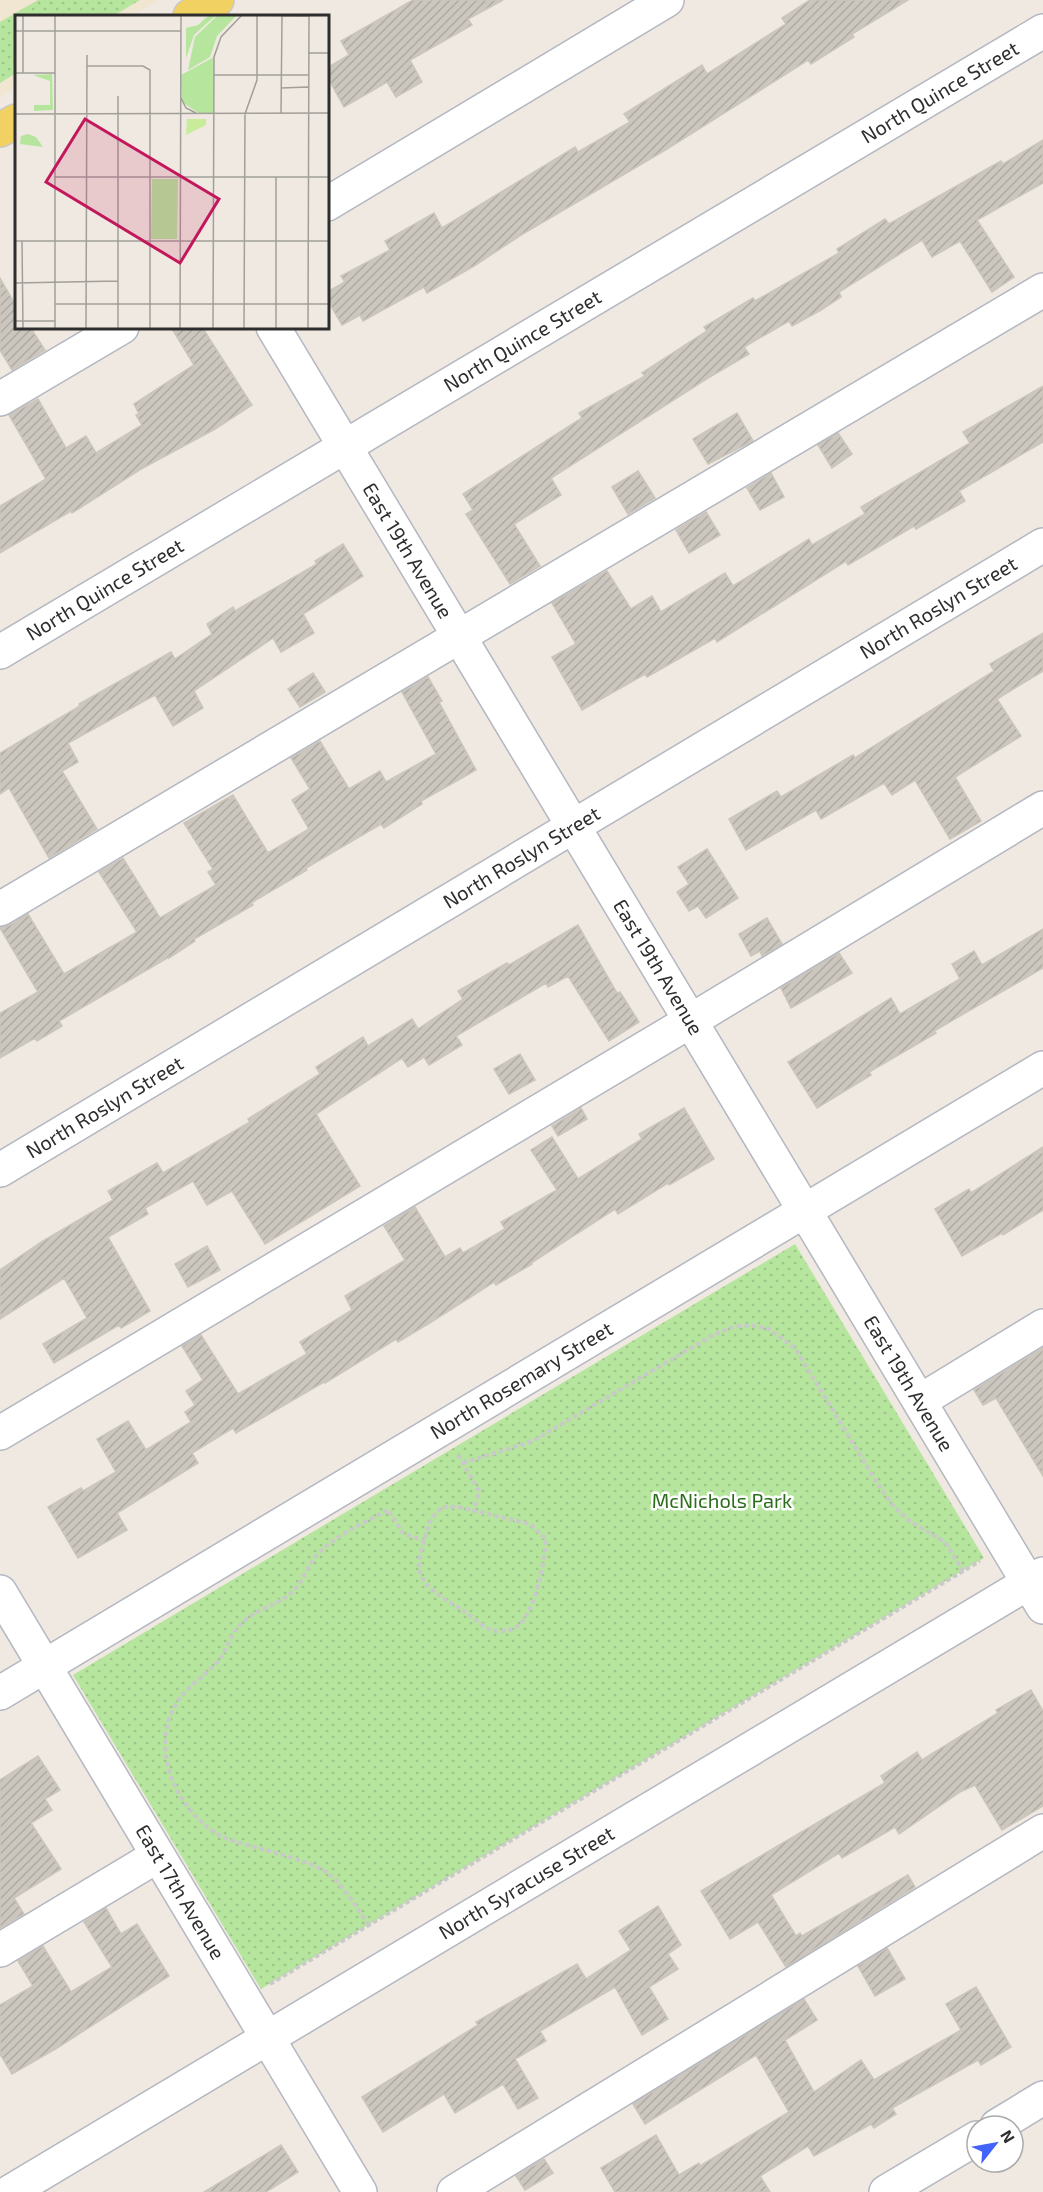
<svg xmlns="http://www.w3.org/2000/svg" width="1043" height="2192" font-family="'Exo 2',sans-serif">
	<defs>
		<pattern id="green-dots" width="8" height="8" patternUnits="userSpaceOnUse" patternTransform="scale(1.5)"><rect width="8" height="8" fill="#b6e59e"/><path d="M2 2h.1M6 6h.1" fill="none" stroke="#9dc588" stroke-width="1.8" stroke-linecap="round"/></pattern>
		<pattern id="building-hatch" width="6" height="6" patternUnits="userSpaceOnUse" patternTransform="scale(1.5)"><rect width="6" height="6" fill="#cbc7bf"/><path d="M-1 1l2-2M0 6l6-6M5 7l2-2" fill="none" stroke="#afaba4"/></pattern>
	</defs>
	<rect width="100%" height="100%" fill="#efe9e1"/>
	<path fill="#f0e6d1" d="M0,0H160L132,16H16V87L0,97Z"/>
	<g fill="url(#green-dots)">
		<path d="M38,0H140L113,16H16V73L0,83V22Z"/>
		<path d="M795,1244L984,1558L261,1989L73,1675Z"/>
	</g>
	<g fill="url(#building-hatch)" stroke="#cbc5ba" stroke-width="1.5">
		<path d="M413,0H503L468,19L472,25L410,60L422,82L396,97L387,82L344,107L327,76V68L349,55L341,41Z"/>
		<path d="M810,0H908L852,34L854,37L811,64L808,60L667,149L521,235L474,266L427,293L424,287L363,321L360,315L342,325L327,299V292L345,282L341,276L390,250L385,241L434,213L442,228L575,147L578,152L630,122L624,114L702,65L707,74L786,24L782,18Z"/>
		<path d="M1043,140V183L977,220L1014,277L992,292L960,241L932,257L922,240L839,292L841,297L821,310L792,326L789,321L744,347L749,354L708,378L551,478L561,495L514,524L540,566L510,584L466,514L473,510L463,494L582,418L579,413L645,376L642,373L707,331L704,327L753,298L755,301L839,253L837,249L885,219L889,224L1001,161L1003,164Z"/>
		<path d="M0,278L16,306V327H30L45,350L12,370L0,350Z"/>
		<path d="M171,327H202L252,405L215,429L141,469L72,513L71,511L0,553V506L46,479L9,415L38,399L66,448L86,436L96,453L142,425L136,415L139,414L134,404L194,365Z"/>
		<path d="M1043,386V442L959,491L965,501L916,529L914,526L848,565L846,561L717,642L715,638L647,677L645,674L582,710L552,657L576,644L552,603L607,571L631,609L652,596L661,612L725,573L733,586L809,539L812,545L865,514L861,507L970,443L963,432Z"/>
		<path d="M737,413L753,441L708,464L693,439Z"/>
		<path d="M838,433L852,454L832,468L818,445Z"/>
		<path d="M638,471L655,498L628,514L612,487Z"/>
		<path d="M771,473L784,497L760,510L747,488Z"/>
		<path d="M706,512L720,535L689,553L676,530Z"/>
		<path d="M343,544L363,576L303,614L314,633L281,652L273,638L194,691L203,708L173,726L155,695L68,743L78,762L62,771L97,829L49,858L9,788L0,794V753L80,706L79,704L171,652L175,659L212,634L207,624L233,607L235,611L317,564L315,561Z"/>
		<path d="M1043,633V671L997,699L1021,736L955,777L981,821L950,839L915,780L892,795L884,783L821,819L816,810L746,850L729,819L777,791L781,797L853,755L855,758L994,671L990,664Z"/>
		<path d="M313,673L325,692L300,707L288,689Z"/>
		<path d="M428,677L442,701L439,702L476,770L421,801L422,804L384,828L381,824L306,868L307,870L251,903L253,905L194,939L195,941L169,958V957L59,1021L62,1026L37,1041L35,1038L0,1058V1013L38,992L0,928L10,925L28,914L64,974L137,932L99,872L123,858L160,918L216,885L208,872L213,869L184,823L233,795L268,853L309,829L292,800L310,789L291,758L320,741L349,789L380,771L386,782L436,754L402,692Z"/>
		<path d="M707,849L738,898L706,918L698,906L689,911L677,892L689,884L678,867Z"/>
		<path d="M767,918L782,944L762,956L760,951L751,956L739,934Z"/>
		<path d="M578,925L617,993L620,992L639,1022L609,1041L568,976L548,987L546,983L456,1036L462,1045L429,1065L424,1057L408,1067L402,1058L316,1114L360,1186L332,1203L265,1244L232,1191L207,1205L193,1181L145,1208L148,1214L108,1237L150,1311L121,1328L119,1325L54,1363L43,1344L87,1318L64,1278L0,1319V1270L43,1241L113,1200L108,1191L157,1163L163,1173L250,1122L248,1119L320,1074L316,1067L363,1037L368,1046L412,1019L418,1029L463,999L458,991L507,963L509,965Z"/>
		<path d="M1043,929V968L934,1031L936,1033L869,1072L871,1075L817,1108L788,1062L891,998L900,1014L960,979L952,964L974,951L982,965Z"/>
		<path d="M839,953L852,973L791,1008L781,988Z"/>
		<path d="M520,1054L535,1080L509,1094L494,1069Z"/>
		<path d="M581,1108L587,1119L558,1136L552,1126Z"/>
		<path d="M684,1108L714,1159L669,1185L668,1183L618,1214L615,1209L531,1263L532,1264L496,1285L494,1282L428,1324L398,1342L396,1339L325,1383L324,1382L236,1433L233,1428L192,1453L198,1463L117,1513L127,1530L78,1558L48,1507L81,1488L83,1491L116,1472L97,1439L128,1421L146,1450L191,1422L185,1412L195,1405L186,1391L203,1380L182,1346L201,1335L238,1394L307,1354L300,1342L352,1310L345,1296L405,1260L384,1226L415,1207L445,1257L460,1248L463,1253L505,1229L501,1222L557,1190L531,1150L552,1137L578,1179L642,1139L639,1134Z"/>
		<path d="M1043,1147V1210L1003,1235L1002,1233L962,1256L935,1209L969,1189L971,1193Z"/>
		<path d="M207,1246L220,1270L188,1287L175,1264Z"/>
		<path d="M1043,1348V1476L996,1398L983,1405L974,1390Z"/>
		<path d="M1031,1690L1043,1711V1806L1002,1830L975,1785L960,1792L899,1834L895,1827L842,1858L839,1853L771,1895L796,1936L800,1933L802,1936L908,1875L915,1887L786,1967L758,1922L730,1939L701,1891L885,1783L881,1776L917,1752L922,1760L998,1713L996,1710Z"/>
		<path d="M38,1756L60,1790L45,1799L52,1810L31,1823L61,1869L14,1898L24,1914L0,1928V1780Z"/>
		<path d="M658,1906L681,1945L668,1954L678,1969L649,1987L668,2019L642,2035L615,1987L540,2031L546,2041L515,2059L538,2098L518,2109L503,2084L455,2113L444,2094L383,2132L362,2097L478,2025L476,2022L577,1964L586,1979L631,1950L619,1931Z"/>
		<path d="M106,1908L121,1934L137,1924L169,1976L57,2048L12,2074L0,2054V2005L33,1986L18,1961L43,1946L71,1992L112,1967L84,1922Z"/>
		<path d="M887,1948L905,1979L875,1996L858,1966Z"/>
		<path d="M976,1987L1011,2047L981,2065L978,2060L892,2108L896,2114L874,2128L871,2124L814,2156L808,2146L760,2176L770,2192H615L601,2168L656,2135L679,2175L699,2163L700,2166L789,2112L756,2055L645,2124L633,2104L804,1999L817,2020L785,2040L814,2092L861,2060L874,2080L961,2030L946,2004Z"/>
		<path d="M281,2145L298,2172L266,2192H204Z"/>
		<path d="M544,2159L553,2173L525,2190L516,2176Z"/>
	</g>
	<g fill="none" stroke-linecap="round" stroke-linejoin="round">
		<defs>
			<g id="minor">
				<path d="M327,204L667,0"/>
				<path id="s1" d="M273,327L1043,1607"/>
				<path d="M0,399L122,327"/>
				<path id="s2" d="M0,652L1043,31"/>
				<path d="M0,909L1043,290"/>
				<path id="s3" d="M0,1170L1043,545"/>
				<path d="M920,1401L1043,1326"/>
				<path d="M0,1433L692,1020L1043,808"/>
				<path id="s4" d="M0,1592L360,2192"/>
				<path id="s5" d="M0,1693L1043,1068"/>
				<path d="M0,1950L157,1856"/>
				<path d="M997,2126L1043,2098"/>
				<path id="s6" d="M10,2192L1043,1574"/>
				<path d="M454,2192L1043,1831"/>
				<path d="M886,2192L977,2138"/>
			</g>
			<g id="major">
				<path d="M190,16L217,0"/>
				<path d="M0,130L16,121"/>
			</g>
		</defs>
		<use href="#minor" stroke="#b4b7c1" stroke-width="36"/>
		<use href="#major" stroke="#c9c9c9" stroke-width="36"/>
		<g stroke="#c9c9c9" stroke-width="4" stroke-dasharray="4.5 3" stroke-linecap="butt">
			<path d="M458,1455L479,1491L474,1511"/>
			<path d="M463,1463L533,1441L713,1335L733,1327L750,1325L769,1329L795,1348L877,1483L894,1507L908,1520L945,1542L963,1571"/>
			<path d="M443,1507H458L530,1524L546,1539C545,1560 535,1612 518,1626C512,1630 503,1632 496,1631C485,1630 474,1618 465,1612C446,1599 416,1587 419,1560C420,1554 423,1547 424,1542C429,1524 429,1518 443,1507Z"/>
			<path d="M369,1925C357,1908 346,1889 330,1875C318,1864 279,1854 262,1849C245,1844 226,1841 211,1830C172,1801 148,1742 180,1698C191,1684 207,1674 219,1660C228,1648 231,1632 243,1622C256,1609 276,1606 290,1594C302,1584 306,1569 315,1557C333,1536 364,1523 388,1510L403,1533L424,1541"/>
			<path d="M270,1984L980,1561"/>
		</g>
		<use href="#minor" stroke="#fff" stroke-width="33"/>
		<use href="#major" stroke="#f2d163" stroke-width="33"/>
	</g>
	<g text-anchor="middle" stroke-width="5" stroke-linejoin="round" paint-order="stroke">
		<g font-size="20" fill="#2e2e2e" stroke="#fff">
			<text dy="7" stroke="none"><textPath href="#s2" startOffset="1094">North Quince Street</textPath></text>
			<text dy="7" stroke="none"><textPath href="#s2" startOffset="608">North Quince Street</textPath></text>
			<text dy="7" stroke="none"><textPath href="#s1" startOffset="261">East 19th Avenue</textPath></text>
			<text dy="7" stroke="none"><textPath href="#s2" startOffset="122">North Quince Street</textPath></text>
			<text dy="7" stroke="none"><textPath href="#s3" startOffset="1094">North Roslyn Street</textPath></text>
			<text dy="7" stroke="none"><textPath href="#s3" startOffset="608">North Roslyn Street</textPath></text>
			<text dy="7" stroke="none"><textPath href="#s1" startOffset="747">East 19th Avenue</textPath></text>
			<text dy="7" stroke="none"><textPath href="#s3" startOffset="122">North Roslyn Street</textPath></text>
			<text dy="7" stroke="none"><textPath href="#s5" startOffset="608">North Rosemary Street</textPath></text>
			<text dy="7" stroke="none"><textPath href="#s1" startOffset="1233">East 19th Avenue</textPath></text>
			<text dy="7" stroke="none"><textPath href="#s6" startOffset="602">North Syracuse Street</textPath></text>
			<text dy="7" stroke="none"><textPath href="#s4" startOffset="350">East 17th Avenue</textPath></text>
		</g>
		<g font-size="20" fill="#2c6e1b" stroke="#fff">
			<text x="722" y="1508">McNichols Park</text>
		</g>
	</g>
	<g transform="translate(15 15)">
		<rect width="314" height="314" fill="#efe9e1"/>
		<path d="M194,0H201L179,20L171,43V13L183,10ZM203,0H222L202,21L195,42L173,55L180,22ZM199,42L198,99H185L167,87L166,60ZM37,59L38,95L19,96V90H35V66L18,60ZM13,119L21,122L28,132L5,129L6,121ZM137,164H163L162,224H136Z" fill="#b6e59e"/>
		<path d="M172,104H191V110L171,120Z" fill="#c9ec9a"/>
		<path fill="none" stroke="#a29e99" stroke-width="1.5" d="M8,0V58M239,0L294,1M0,16H166M293,38H314M72,51H128L135,55V313M0,58H40M199,60H293M266,73L293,72M166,83L171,93L181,98M0,99L314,98M266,99L267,1M39,162H314M0,226H314M7,226L8,313M0,268L103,266M40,289H314M0,306H40M40,313V0M71,313L72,40M103,313V81M165,313L166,0M198,313L199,42L206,22L227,0M229,313L230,99L242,65V1M261,313V162M293,313L294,0"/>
		<path fill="#c2185b" fill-opacity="0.15" stroke="#c2185b" stroke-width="3" d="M70,104L204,184L165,248L31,167Z"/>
		<rect width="314" height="314" fill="none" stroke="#2e2e2e" stroke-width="3"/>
	</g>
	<g transform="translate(995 2144) rotate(59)"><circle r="28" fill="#ffffff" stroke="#ababab" stroke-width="1.5"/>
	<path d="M0-4.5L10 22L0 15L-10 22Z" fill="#4264fb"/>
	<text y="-9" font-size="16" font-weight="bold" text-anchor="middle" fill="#2e2e2e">N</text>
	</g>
</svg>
